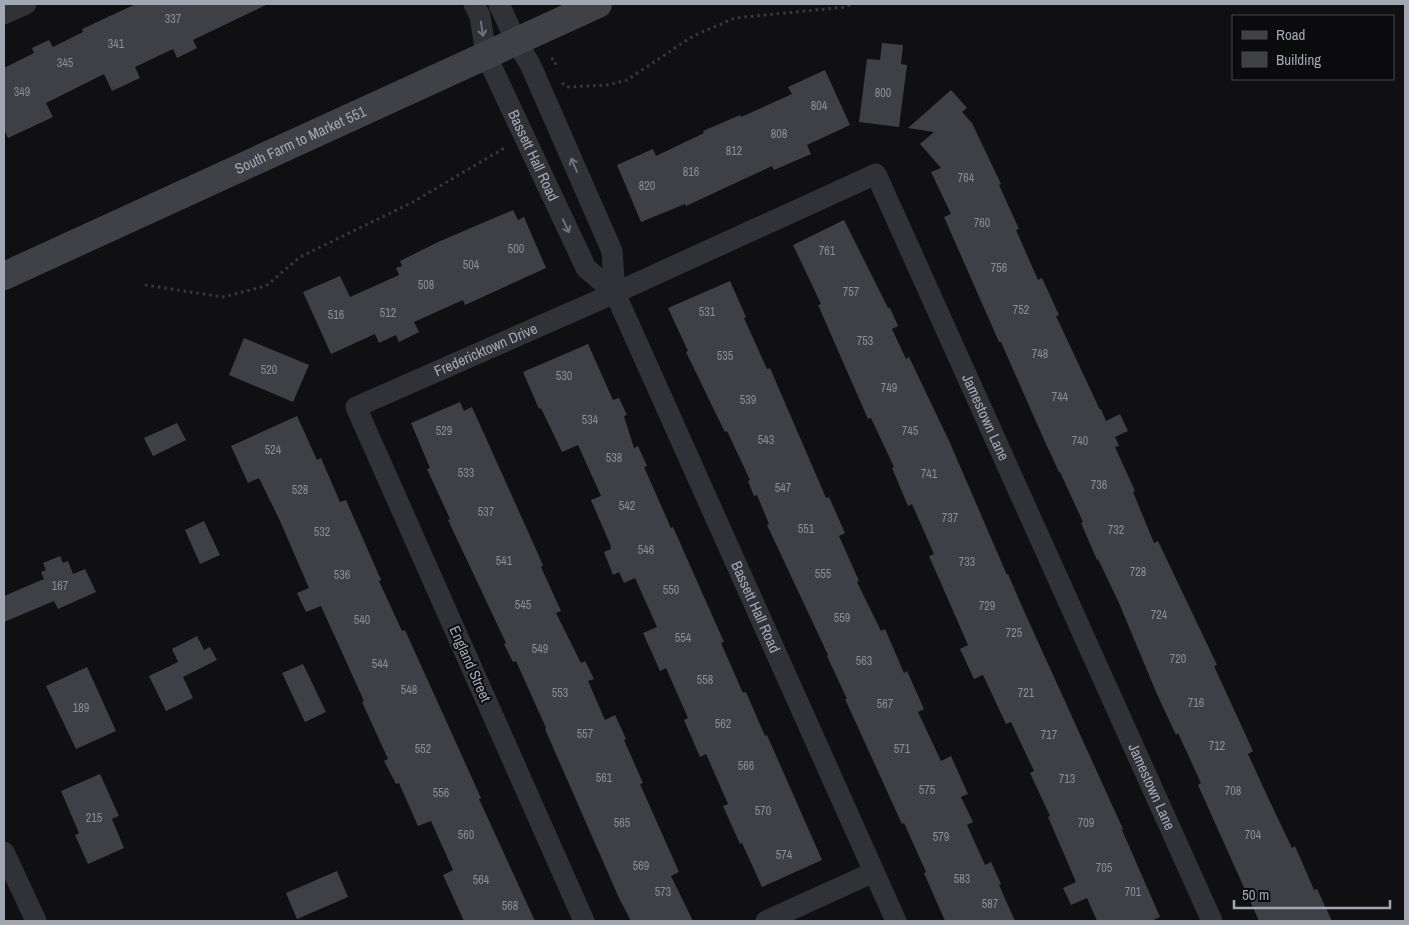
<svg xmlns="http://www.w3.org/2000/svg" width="1409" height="925" font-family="'Archivo Narrow',sans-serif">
	<rect width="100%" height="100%" fill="#101012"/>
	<g fill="#3f4045">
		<path d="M136,4H268L193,40L197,48L177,58L173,49L135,67L140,78L112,91L104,74L46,103L53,117L8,138L4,129V68L34,53L32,48L49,40L53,47L83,32L82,29Z"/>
		<path d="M882,43L903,45L901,64L907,65L899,127L859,122L867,59L880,60Z"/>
		<path d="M825,70L850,125L807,145L811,154L774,170L772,166L686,206L685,204L641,222L617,165L653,149L656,156L704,133L703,131L740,115L741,117L792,94L788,87Z"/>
		<path d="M951,90L967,108L962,112L972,123L1001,184L999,185L1019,229L1016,230L1038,280L1042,278L1059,315L1056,316L1100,410L1101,409L1106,421L1120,414L1128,431L1115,437L1119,446L1115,447L1135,491L1133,492L1154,543L1158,541L1217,665L1214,666L1253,751L1248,754L1271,804L1292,848L1295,846L1314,890L1317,889L1332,921H1259L1198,785L1201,783L1178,733L1176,735L1156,692L1119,603L1098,559L1097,560L1081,523L1083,522L1060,472H1059L1045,442L1001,342H999L944,217L951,214L931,172L941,168L920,144L934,132L908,128Z"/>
		<path d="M513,210L518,220L524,217L546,268L465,305L463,300L414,322L419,332L399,342L396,335L379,343L375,334L331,354L303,292L340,276L350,297L399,275L396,268L402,266L400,261L438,242Z"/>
		<path d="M844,220L888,308H890L898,326L892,329L906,359L909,357L950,443L1007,575L1008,574L1024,611L1123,829L1122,830L1160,917L1151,921H1097L1087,898L1071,905L1063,888L1076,882L1048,817L1050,816L1030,773L1034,771L1011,722L1006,724L983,675L974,679L960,649L968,645L929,556L934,554L912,504L908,506L892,468L894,467L871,418L868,419L818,305L821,304L793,245Z"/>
		<path d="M730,281L746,317L744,318L767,369L770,368L826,498L829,497L845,533L839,536L859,581L857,582L881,631L885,629L904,673L907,671L924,709L918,712L941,761L951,756L968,794L961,797L973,822L967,825L985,865L991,862L1001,884L999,885L1015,921H945L924,873L926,872L904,823L902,824L845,699H847L827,656L828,655L767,525L769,524L757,495L754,496L748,481L750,480L727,431L725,432L716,414L686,352L688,351L668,308Z"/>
		<path d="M244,338L309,365L293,402L229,375Z"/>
		<path d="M588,344L613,400L619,398L627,415L624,416L634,448L638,446L647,466L644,467L671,528L673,527L724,642L721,643L743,693L746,692L765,736L767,735L822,860L762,887L742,843L740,844L723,806L728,804L706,754L700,757L684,720L688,718L666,668L660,671L643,633L657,627L635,578L624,583L619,572L613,575L604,552L611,549L610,544L591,500L601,496L578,445L562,452L541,408L539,409L523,372Z"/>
		<path d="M460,402L464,411L472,407L543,565L541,567L561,611L556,613L581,663L585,661L594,679L588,681L605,720L615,715L626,739L624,740L643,783L640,784L679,872L671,876L693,921H631L619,898L545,729L546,728L516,661L513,662L504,644L506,643L448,520L450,519L427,469L430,468L411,423Z"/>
		<path d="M297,416L317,460L321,458L340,502L346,500L381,580L379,581L402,631L405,630L481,798L479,799L535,921H464L443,875L453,870L431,821L418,826L399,783L396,784L384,761L388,759L362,702L364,701L321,606L306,612L297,593L309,588L280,521L259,478L248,483L231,446Z"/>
		<path d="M177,423L186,440L153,456L144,438Z"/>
		<path d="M204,521L220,555L200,564L185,530Z"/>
		<path d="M60,556L63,563L68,561L73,574L85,569L96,592L58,609L54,601L4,622V596L44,579L41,572L46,570L43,563Z"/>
		<path d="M197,636L204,650L210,647L217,660L183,677L193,698L166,711L149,676L178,662L172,649Z"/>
		<path d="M303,664L326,712L305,722L282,673Z"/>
		<path d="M87,667L116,731L76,749L46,686Z"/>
		<path d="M100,774L119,816L112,819L124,848L88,864L75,835L79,833L61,791Z"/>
		<path d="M337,871L348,897L297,919L286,893Z"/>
	</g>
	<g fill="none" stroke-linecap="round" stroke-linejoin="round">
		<g stroke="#37393e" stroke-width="3" stroke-dasharray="2.5 4" stroke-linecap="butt">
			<path d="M551,59H554L557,69"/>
			<path d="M562,83L567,87L608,85L627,80L693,36L735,18L846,7L851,4"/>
			<path d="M145,285L223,297L266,286L300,257L413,202L506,147"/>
		</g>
		<g stroke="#313237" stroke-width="21">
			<path id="s1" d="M474,4L480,16L486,55L586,268L615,293"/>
			<path id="s2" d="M499,4L516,41L530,64L612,251L615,293L896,921"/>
			<path d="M4,14L26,4"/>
			<path d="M4,852L36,921"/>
			<path id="s3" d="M584,921L356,407L615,293L876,174L1212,921"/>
			<path d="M766,921L874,872"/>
		</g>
		<path stroke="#3f4147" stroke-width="28" id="s4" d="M4,276L598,4"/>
	</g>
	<defs><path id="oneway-shaft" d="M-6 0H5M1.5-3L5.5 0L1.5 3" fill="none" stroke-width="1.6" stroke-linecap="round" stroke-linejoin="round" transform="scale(1.25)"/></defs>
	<g stroke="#6f727b">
		<use href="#oneway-shaft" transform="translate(482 29) rotate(81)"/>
		<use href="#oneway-shaft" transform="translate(574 165) rotate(-114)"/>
		<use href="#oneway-shaft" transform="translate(566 226) rotate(65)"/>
	</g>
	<g text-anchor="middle" stroke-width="4" stroke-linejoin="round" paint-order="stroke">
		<g font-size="12" fill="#888d98">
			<text x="173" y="23">337</text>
			<text x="116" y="48">341</text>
			<text x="65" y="67">345</text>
			<text x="22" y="96">349</text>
			<text x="883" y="97">800</text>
			<text x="819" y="110">804</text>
			<text x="779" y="138">808</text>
			<text x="734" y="155">812</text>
			<text x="691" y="176">816</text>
			<text x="966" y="182">764</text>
			<text x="647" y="190">820</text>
			<text x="982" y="227">760</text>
			<text x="516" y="253">500</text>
			<text x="827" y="255">761</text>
			<text x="471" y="269">504</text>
			<text x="999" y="272">756</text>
			<text x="426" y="289">508</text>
			<text x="851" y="296">757</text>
			<text x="1021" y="314">752</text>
			<text x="707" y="316">531</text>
			<text x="388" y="317">512</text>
			<text x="336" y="319">516</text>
			<text x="865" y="345">753</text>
			<text x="1040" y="358">748</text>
			<text x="725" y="360">535</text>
			<text x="269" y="374">520</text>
			<text x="564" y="380">530</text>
			<text x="889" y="392">749</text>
			<text x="1060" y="401">744</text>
			<text x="748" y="404">539</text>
			<text x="590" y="424">534</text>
			<text x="444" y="435">529</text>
			<text x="910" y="435">745</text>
			<text x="766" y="444">543</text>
			<text x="1080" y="445">740</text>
			<text x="273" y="454">524</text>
			<text x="614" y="462">538</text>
			<text x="466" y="477">533</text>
			<text x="929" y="478">741</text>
			<text x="1099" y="489">736</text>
			<text x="783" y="492">547</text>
			<text x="300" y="494">528</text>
			<text x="627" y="510">542</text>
			<text x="486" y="516">537</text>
			<text x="950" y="522">737</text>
			<text x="806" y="533">551</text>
			<text x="1116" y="534">732</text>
			<text x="322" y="536">532</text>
			<text x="646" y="554">546</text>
			<text x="504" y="565">541</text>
			<text x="967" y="566">733</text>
			<text x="1138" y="576">728</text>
			<text x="823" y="578">555</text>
			<text x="342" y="579">536</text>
			<text x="60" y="590">167</text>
			<text x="671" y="594">550</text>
			<text x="523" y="609">545</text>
			<text x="987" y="610">729</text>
			<text x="1159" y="619">724</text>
			<text x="842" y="622">559</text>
			<text x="362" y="624">540</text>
			<text x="1014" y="637">725</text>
			<text x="683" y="642">554</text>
			<text x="540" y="653">549</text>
			<text x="1178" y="663">720</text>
			<text x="864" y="665">563</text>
			<text x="380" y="668">544</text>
			<text x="705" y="684">558</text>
			<text x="409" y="694">548</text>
			<text x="560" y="697">553</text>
			<text x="1026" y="697">721</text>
			<text x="1196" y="707">716</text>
			<text x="885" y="708">567</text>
			<text x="81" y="712">189</text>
			<text x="723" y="728">562</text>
			<text x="585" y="738">557</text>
			<text x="1049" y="739">717</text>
			<text x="1217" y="750">712</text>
			<text x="423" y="753">552</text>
			<text x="902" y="753">571</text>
			<text x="746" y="770">566</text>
			<text x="604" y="782">561</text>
			<text x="1067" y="783">713</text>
			<text x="927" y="794">575</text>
			<text x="1233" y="795">708</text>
			<text x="441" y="797">556</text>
			<text x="763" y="815">570</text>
			<text x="94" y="822">215</text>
			<text x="622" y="827">565</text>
			<text x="1086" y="827">709</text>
			<text x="466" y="839">560</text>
			<text x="1253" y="839">704</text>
			<text x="941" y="841">579</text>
			<text x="784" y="859">574</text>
			<text x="641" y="870">569</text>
			<text x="1104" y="872">705</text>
			<text x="962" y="883">583</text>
			<text x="481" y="884">564</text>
			<text x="663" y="896">573</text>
			<text x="1133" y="896">701</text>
			<text x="990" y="908">587</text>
			<text x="510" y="910">568</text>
		</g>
		<g font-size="15" fill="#a1a7b3" stroke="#0b0b0d">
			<text dy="5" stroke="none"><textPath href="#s4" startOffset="326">South Farm to Market 551</textPath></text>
			<text dy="5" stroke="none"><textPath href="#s1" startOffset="164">Bassett Hall Road</textPath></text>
			<text dy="5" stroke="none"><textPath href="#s3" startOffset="704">Fredericktown Drive</textPath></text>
			<text dy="5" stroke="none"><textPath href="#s3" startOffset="1399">Jamestown Lane</textPath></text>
			<text dy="5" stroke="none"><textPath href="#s2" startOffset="658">Bassett Hall Road</textPath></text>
			<text transform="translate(470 664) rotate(66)" y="5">England Street</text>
			<text dy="5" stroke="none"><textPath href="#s3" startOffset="1804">Jamestown Lane</textPath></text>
		</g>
	</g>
	<rect width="1409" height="925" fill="none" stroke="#a1a7b3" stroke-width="10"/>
	<rect x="1232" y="15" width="162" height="65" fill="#0b0b0d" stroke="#47494f"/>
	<rect x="1242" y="31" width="25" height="8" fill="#3f4147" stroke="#47494f"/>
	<text x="1276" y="40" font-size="15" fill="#a1a7b3">Road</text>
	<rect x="1242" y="52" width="25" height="15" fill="#3f4045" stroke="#47494f"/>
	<text x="1276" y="65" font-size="15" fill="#a1a7b3">Building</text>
	<path d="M1234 900v8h156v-8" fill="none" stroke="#a1a7b3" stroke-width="2.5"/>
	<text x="1242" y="900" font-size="15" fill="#a1a7b3" stroke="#0b0b0d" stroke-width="4" paint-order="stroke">50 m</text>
</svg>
